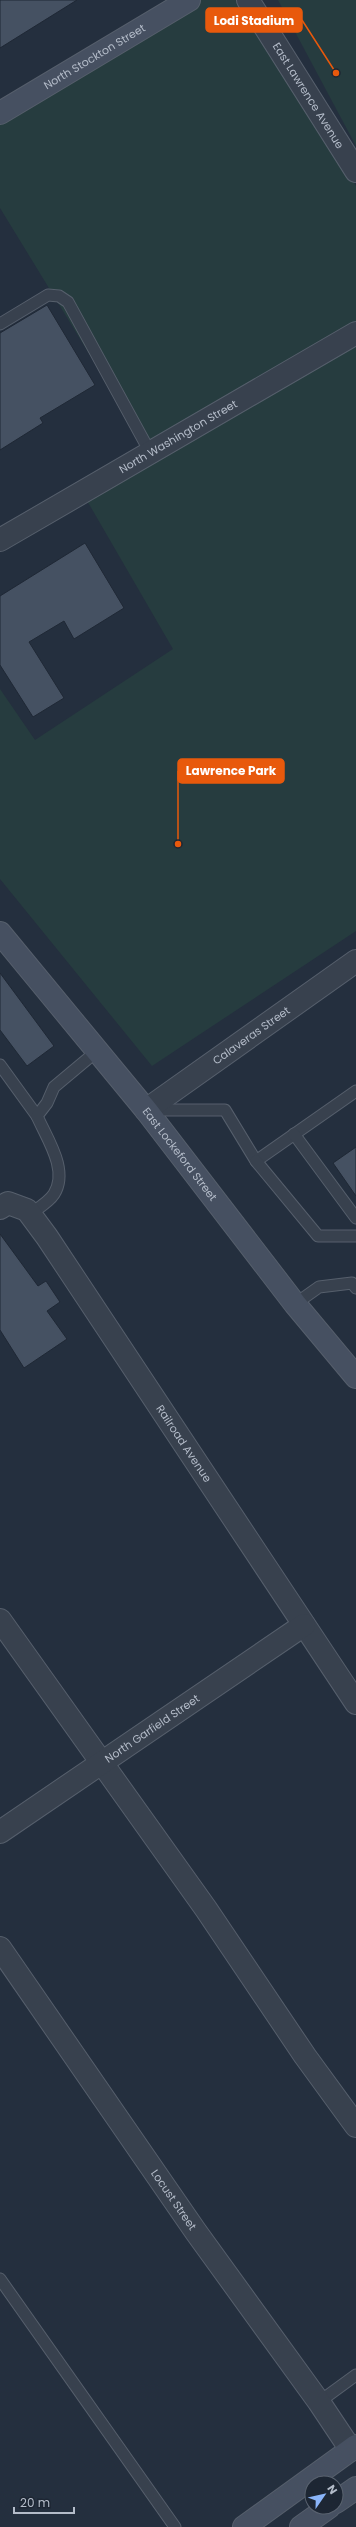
<svg xmlns="http://www.w3.org/2000/svg" width="356" height="2527" font-family="Poppins,sans-serif">
	<rect width="100%" height="100%" fill="#242f3e"/>
	<g fill="#263c3f">
		<path d="M189,0H247L356,186V931L152,1066L0,879V689L35,740L173,649L82,492L148,450L0,208V113Z"/>
		<path d="M278,0H356V146Z"/>
	</g>
	<g fill="#455162" stroke="#1f2835">
		<path d="M0,0H77L0,48Z"/>
		<path d="M47,305L95,385L40,418L43,423L0,450V333Z"/>
		<path d="M85,543L124,608L74,639L64,621L29,642L64,698L33,717L0,665V596Z"/>
		<path d="M0,973L54,1046L27,1066L0,1030Z"/>
		<path d="M356,1147V1196L333,1163Z"/>
		<path d="M0,1234L38,1286L46,1281L60,1302L47,1311L67,1339L24,1368L0,1330Z"/>
	</g>
	<g fill="none" stroke-linecap="round" stroke-linejoin="round">
		<defs>
			<g id="lane">
				<path d="M0,324L48,295L59,296L68,302L150,452"/>
				<path d="M0,1065L37,1116"/>
				<path d="M150,1110H225L256,1161L356,1091"/>
				<path d="M294,1134L356,1218"/>
				<path d="M256,1161L318,1236H356"/>
				<path d="M30,1214C37,1209 49,1202 54,1194C69,1170 47,1139 37,1116L47,1103L54,1087L97,1051"/>
				<path d="M295,1304L319,1287L352,1283L356,1288"/>
				<path d="M0,2279L175,2527"/>
				<path d="M319,2402L356,2375"/>
			</g>
			<g id="street">
				<path id="s1" d="M248,0L356,171"/>
				<path id="s2" d="M0,540L356,333"/>
				<path id="s3" d="M146,1110L356,961"/>
				<path id="s4" d="M0,1208L8,1203L27,1210L47,1237L356,1703"/>
				<path d="M0,1620L206,1909L305,2056L356,2126"/>
				<path id="s5" d="M0,1832L304,1625"/>
				<path id="s6" d="M0,1948L196,2232L319,2402L351,2450"/>
			</g>
			<g id="secondary">
				<path id="s7" d="M0,113L189,0"/>
				<path id="s8" d="M0,933L146,1110L295,1304L356,1377"/>
				<path d="M336,2502L356,2488"/>
				<path d="M244,2527L356,2446"/>
				<path d="M301,2527L329,2507"/>
			</g>
		</defs>
		<use href="#lane" stroke="#565f6c" stroke-width="13"/>
		<use href="#street" stroke="#565f6c" stroke-width="24"/>
		<use href="#secondary" stroke="#565f6c" stroke-width="24"/>
		<use href="#lane" stroke="#38414e" stroke-width="11"/>
		<use href="#street" stroke="#38414e" stroke-width="22"/>
		<use href="#secondary" stroke="#465061" stroke-width="22"/>
	</g>
	<g text-anchor="middle" stroke-width="3" stroke-linejoin="round" paint-order="stroke">
		<g font-size="11" fill="#b4bcc9" stroke="#1d2633">
			<text dy="4" stroke="none"><textPath href="#s7" startOffset="110">North Stockton Street</textPath></text>
			<text dy="4" stroke="none"><textPath href="#s1" startOffset="113">East Lawrence Avenue</textPath></text>
			<text dy="4" stroke="none"><textPath href="#s2" startOffset="206">North Washington Street</textPath></text>
			<text dy="4" stroke="none"><textPath href="#s3" startOffset="129">Calaveras Street</textPath></text>
			<text dy="4" stroke="none"><textPath href="#s8" startOffset="285">East Lockeford Street</textPath></text>
			<text dy="4" stroke="none"><textPath href="#s4" startOffset="311">Railroad Avenue</textPath></text>
			<text dy="4" stroke="none"><textPath href="#s5" startOffset="184">North Garfield Street</textPath></text>
			<text dy="4" stroke="none"><textPath href="#s6" startOffset="306">Locust Street</textPath></text>
		</g>
	</g>
	<path fill="none" stroke="#e8590c" stroke-width="1.5" d="M336 73L302 20M178 844L178 771"/>
	<g fill="#e8590c" stroke="#1d2633" stroke-width="1.5">
		<circle cx="336" cy="73" r="4"/>
		<circle cx="178" cy="844" r="4"/>
	</g>
	<g fill="#e8590c" stroke="#e8590c" stroke-width="1.5">
		<rect x="206" y="8" width="96" height="24" rx="4"/>
		<rect x="178" y="759" width="106" height="24" rx="4"/>
	</g>
	<g font-size="12" text-anchor="middle" font-weight="bold" fill="#fff">
		<text x="254" y="25">Lodi Stadium</text>
		<text x="231" y="775">Lawrence Park</text>
	</g>
	<g transform="translate(324 2495) rotate(56)"><circle r="19" fill="#1d2633" stroke="#59626f"/>
	<path d="M0-3L7 15L0 10L-7 15Z" fill="#8ab4f8"/>
	<text y="-6" font-size="11" font-weight="bold" text-anchor="middle" fill="#b4bcc9">N</text>
	</g>
	<path d="M14 2507v6h60v-6" fill="none" stroke="#b4bcc9" stroke-width="2"/>
	<text x="20" y="2507" font-size="12" fill="#b4bcc9" stroke="#1d2633" stroke-width="3" paint-order="stroke">20 m</text>
</svg>
